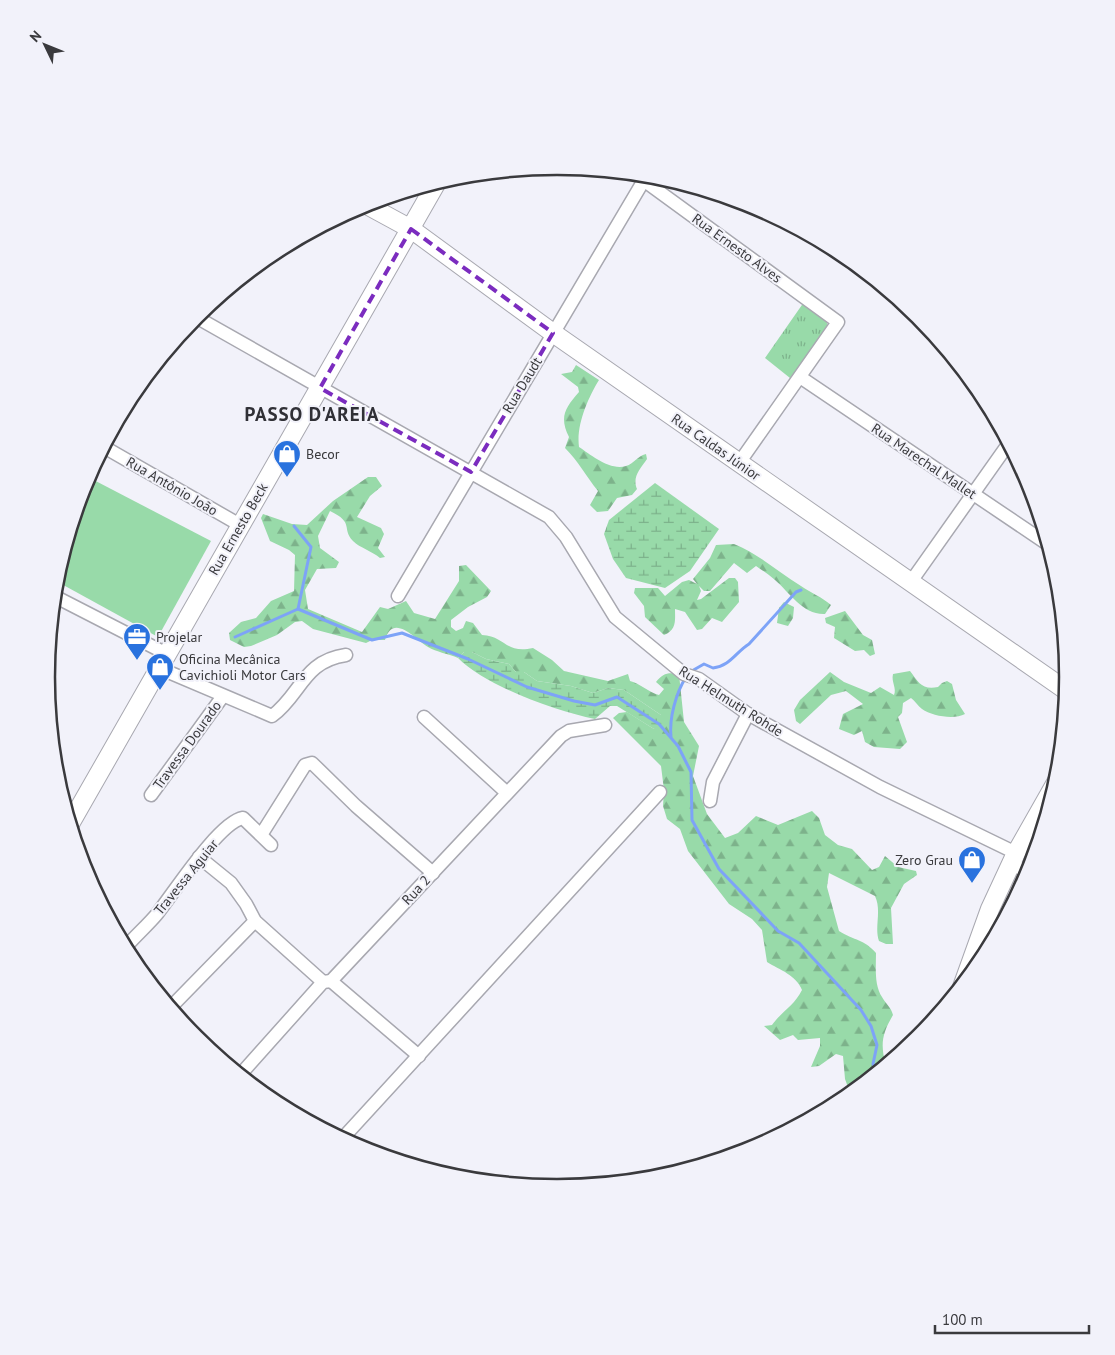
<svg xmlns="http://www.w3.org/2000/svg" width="1115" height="1355" font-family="'PT Sans',sans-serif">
	<defs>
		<pattern id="grass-tufts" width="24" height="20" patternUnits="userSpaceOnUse" patternTransform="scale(1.25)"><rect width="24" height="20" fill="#98daa9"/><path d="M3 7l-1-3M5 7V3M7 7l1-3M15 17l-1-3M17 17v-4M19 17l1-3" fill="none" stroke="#7db28b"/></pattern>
		<pattern id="forest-firs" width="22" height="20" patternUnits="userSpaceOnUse" patternTransform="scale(1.25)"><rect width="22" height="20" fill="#98daa9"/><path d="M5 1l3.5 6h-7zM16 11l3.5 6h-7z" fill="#7db28b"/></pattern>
		<pattern id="wetland-marsh" width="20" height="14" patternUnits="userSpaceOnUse" patternTransform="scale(1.25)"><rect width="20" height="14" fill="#98daa9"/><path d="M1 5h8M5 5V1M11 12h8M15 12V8" fill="none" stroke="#7db28b"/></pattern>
	</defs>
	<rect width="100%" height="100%" fill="#f2f2fa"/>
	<path fill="url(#grass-tufts)" d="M804,302C816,311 831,316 827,333L790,378L765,358Z"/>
	<g fill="url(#forest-firs)">
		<path d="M576,365L599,380C588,398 576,425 579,447C591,455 610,471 626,466C634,464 637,456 646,454L647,459C640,469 632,477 637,489L632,495L617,498L608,511L597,512L590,505L598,491C586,476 578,461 565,448L569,437C559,417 565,408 579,392L578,387L561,374L572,372Z"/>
		<path d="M368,477H376L382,486L370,496L357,517L381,528L384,534L378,548L385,557L380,558C372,551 360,548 353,541C341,528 355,523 330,511L318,536L320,548L339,562L336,568L317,569L305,590L308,609L362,632L380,607L388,609L406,601L414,613L435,619L459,581V566L466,565L491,591L487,597L468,607L451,620V627L456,631L463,628L466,621L473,623L482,635C505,636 505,654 533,648L552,660L564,671L608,681L628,674L630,681C641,684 648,692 659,695L664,689L656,682C663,673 668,672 679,674L684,722L699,746L693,776L707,814L725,838L738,833L756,816L778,825L812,811L819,818L825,835L838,845L852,849L872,870L879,867L885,856L898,867L916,871L917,875L904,884L891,908L893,944H886L879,941C874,927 882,911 875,896L829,873L827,887L839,931C855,941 864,939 876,953C876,967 874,985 882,997C886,1004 891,1007 893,1015C882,1034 880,1044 886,1066L841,1103L836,1106L849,1090L845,1079L843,1056L836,1054L819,1066L811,1067L820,1046V1038L798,1040L793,1035L780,1040L764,1026L772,1025C782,1011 794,1006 802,990C796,975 780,970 767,962L762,930L752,919L729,904L688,851L680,829L667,819L663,806L664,790L661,766L613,718L619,713L627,712L654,729L661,715L624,690L608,688L593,693L571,686L537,681L524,672H516L509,664L486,659L472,652H464L458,658C449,654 436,652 428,647C416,640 393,612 385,640H372L366,643L313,629L302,621L295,622L277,635L251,646L244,647L230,640L229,633L241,622L256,618L271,601L294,591L295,555L289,550L270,541L261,518L263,514L292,524L307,525L333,501Z"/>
		<path d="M734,544C759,554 778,572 801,586C811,593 822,597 831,605L825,614C803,615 790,593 775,580C769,575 762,570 756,566L747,573L734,563L710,591H704L699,586L701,591L697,600L701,599L729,578H735L738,582L739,602L722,622L712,618L702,629L697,630L685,612L675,609C675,620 677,630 664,635L645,617L644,606L634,593L635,588H658L665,596L682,582L689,580L697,584L693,579L710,558L716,545Z"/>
		<path d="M784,602L794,607L793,618L788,626L777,623L779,608Z"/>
		<path d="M845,611L863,635L872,640L875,654L870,656L864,650L855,651L834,638L835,627L826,623L825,618Z"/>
		<path d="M910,671C919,683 922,690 938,687L942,683L947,681L952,684L956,700L965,714C954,720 932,716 922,709C918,706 915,701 911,698L903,703L902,713L898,717L907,742L900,749L874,747L865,742L862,731L854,735L839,729L843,714L863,704L846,691L831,695L800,724L796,721L794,710L800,700L830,672L844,682L871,693L880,687L894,695C897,688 891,682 893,674Z"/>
	</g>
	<g fill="url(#wetland-marsh)">
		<path d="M655,483L719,529L690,571L665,588L626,578L613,559L604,534L609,520Z"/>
		<path d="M464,652H472L486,659L509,664L516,672H524L537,681L571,686L593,693L608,688L624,690L661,715L665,721L660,727L654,729L617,706H610L595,719C555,711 486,686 458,658Z"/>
	</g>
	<path fill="#98daa9" d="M88,477L211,541L158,637L56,581Z"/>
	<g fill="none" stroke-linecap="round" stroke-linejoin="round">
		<g stroke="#7da3f7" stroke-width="3">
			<path d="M294,526L311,547L298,609"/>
			<path d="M235,637L298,609L372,640L402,633L468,659L527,687L574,701L595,705L617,697L659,724L678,746L691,772L692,820L719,869L778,931L799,943L861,1010L871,1026L877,1045L873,1064L877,1074"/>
			<path d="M690,672L704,664L713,668C730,666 736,652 749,644L796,592L801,590"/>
			<path d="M671,737C669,718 676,693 686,677"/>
		</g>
		<defs>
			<g id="street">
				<path d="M635,174L838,322L739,463"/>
				<path d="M196,317L549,517L566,537L615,617L684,674L699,679L748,714L880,787L1016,853"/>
				<path d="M800,377L1049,545"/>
				<path d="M104,447L240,525"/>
				<path d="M910,583L1009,443"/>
				<path d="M54,596L167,654"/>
				<path d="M398,596L647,175"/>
				<path d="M159,668L272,716C301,695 303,661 346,655"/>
				<path d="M424,717L507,793"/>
				<path d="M151,795L223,696"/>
				<path d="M710,801L713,782L748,714"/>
				<path d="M261,835L305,765L312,763L356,806L433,873"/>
				<path d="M199,857L231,883L246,904L255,921L323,982"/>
				<path d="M1011,863L1029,874"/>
				<path d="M125,948C135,936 147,926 157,914C173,894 219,822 243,818L271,845"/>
				<path d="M331,981L419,1056"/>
				<path d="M170,1008L255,921"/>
				<path d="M240,1075L323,982L331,981L561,736L569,731L605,725"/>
				<path d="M342,1139L660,792"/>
			</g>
			<g id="secondary">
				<path d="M365,204L411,229L553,333L1067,691"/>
				<path d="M70,824L437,182"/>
				<path d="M962,987L990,909L1016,853L1058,779"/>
			</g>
		</defs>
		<use href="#street" stroke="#a8a8b0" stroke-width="15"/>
		<use href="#secondary" stroke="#a8a8b0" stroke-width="20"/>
		<use href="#street" stroke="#fff" stroke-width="12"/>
		<use href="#secondary" stroke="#fff" stroke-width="18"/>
	</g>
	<path fill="none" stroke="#7b2cbf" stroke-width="4" stroke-dasharray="10 6" stroke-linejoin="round" d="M411,229L553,333L471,472L320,388Z"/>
	<defs>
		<symbol id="shop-pin" viewBox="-11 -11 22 30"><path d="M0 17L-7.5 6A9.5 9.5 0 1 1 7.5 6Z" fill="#2972de" stroke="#f2f2fa"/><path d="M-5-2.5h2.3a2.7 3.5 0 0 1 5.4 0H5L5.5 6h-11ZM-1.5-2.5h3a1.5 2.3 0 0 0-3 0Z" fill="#fff"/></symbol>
		<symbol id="office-pin" viewBox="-11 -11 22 30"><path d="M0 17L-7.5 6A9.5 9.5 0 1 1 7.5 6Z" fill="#2972de" stroke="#f2f2fa"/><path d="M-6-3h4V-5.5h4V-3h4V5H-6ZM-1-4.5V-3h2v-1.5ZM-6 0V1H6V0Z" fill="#fff"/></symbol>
	</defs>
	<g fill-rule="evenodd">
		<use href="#shop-pin" x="271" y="438" width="32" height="43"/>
		<use href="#office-pin" x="121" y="621" width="32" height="43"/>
		<use href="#shop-pin" x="144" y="651" width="32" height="43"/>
		<use href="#shop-pin" x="956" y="844" width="32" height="43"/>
	</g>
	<g text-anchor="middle" stroke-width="4" stroke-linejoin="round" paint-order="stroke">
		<g font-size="14" fill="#3a3a3d" stroke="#f2f2fa">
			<text transform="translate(737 248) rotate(36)" y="5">Rua Ernesto Alves</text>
			<text transform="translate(522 385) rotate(-59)" y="5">Rua Daudt</text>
			<text transform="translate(716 447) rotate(35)" y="5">Rua Caldas Júnior</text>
			<text transform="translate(924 461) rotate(34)" y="5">Rua Marechal Mallet</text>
			<text transform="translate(172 486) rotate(30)" y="5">Rua Antônio João</text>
			<text transform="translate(238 529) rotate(-60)" y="5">Rua Ernesto Beck</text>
			<text transform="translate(731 701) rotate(32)" y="5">Rua Helmuth Rohde</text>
			<text transform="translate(187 745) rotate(-54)" y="5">Travessa Dourado</text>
			<text transform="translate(186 877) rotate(-51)" y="5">Travessa Aguiar</text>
			<text transform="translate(416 890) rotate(-47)" y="5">Rua 2</text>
		</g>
		<g font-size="14" fill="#3a3a3d" stroke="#f2f2fa" text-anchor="start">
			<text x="306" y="459">Becor</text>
			<text x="156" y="642">Projelar</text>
			<text x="179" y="664">Oficina Mecânica<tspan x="179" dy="16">Cavichioli Motor Cars</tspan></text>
			<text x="953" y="865" text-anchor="end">Zero Grau</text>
		</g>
		<g font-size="19" font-weight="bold" letter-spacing="1" fill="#303036" stroke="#f2f2fa">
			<text x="312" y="421">PASSO D'AREIA</text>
		</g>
	</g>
	<path d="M0 0H1115V1355H0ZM55 677a502 502 0 1 1 1004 0a502 502 0 1 1-1004 0Z" fill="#f2f2fa" fill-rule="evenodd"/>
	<path fill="none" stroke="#3a3a3d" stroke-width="2.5" d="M55 677a502 502 0 1 1 1004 0a502 502 0 1 1-1004 0Z"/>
	<g transform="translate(45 45) rotate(313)" stroke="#f2f2fa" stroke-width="4" paint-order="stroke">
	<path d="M0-4L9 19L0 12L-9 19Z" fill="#3a3a3d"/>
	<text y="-8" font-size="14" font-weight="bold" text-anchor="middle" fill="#3a3a3d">N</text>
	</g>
	<path d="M935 1325v8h154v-8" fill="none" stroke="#3a3a3d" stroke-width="2.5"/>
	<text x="942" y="1325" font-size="15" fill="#3a3a3d" stroke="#f2f2fa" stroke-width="4" paint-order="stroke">100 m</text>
</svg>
